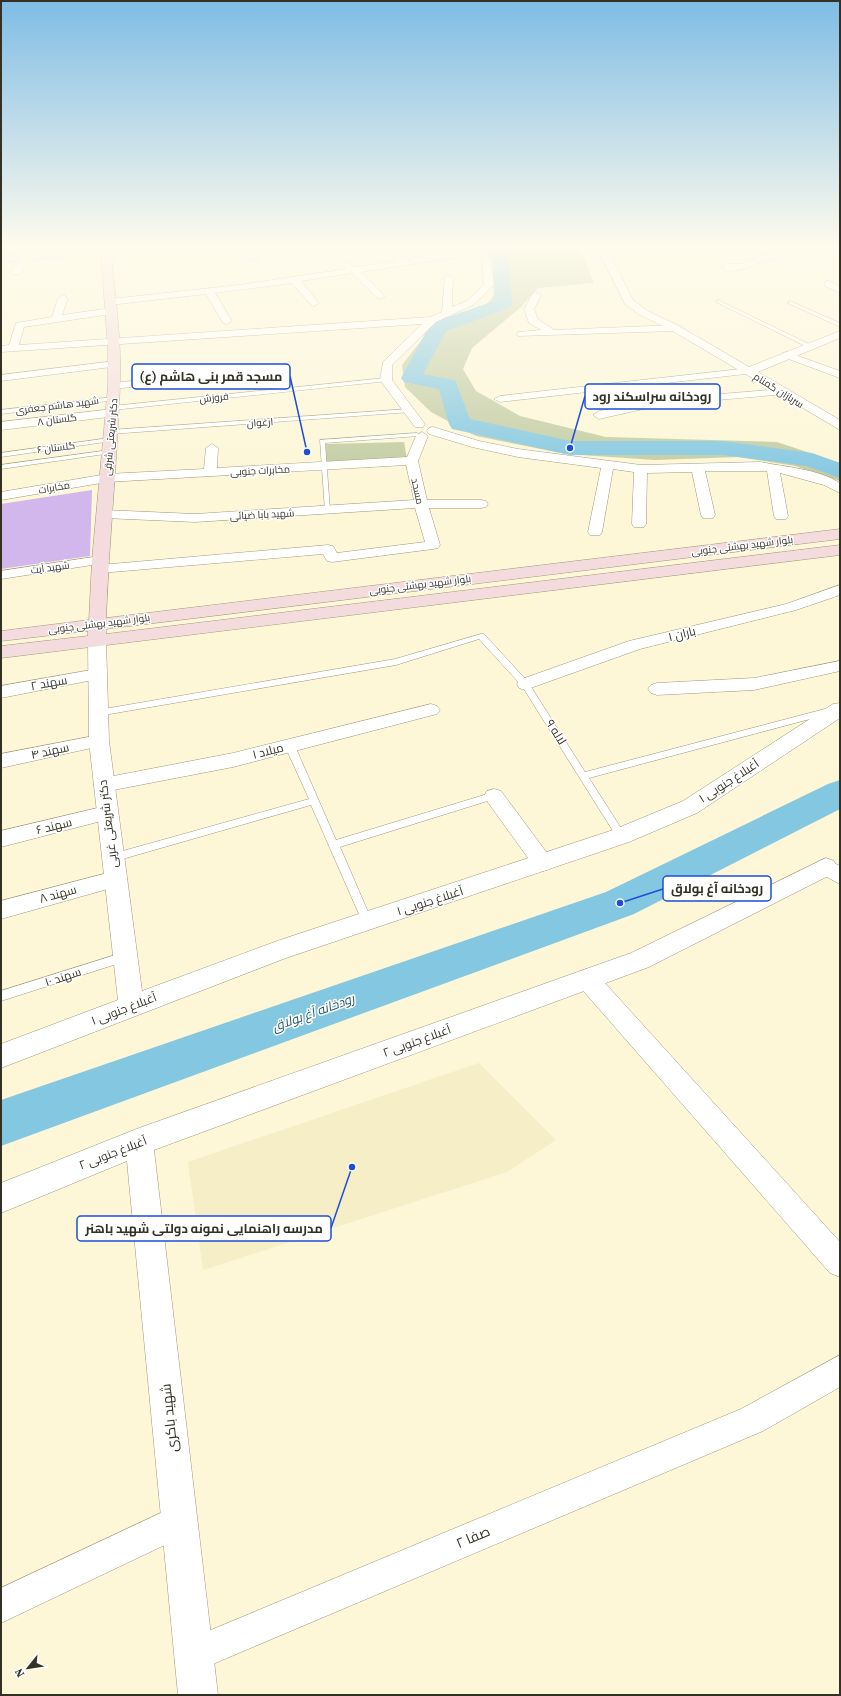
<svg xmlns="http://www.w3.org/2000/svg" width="841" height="1696" font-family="'Source Serif 4',Cairo,serif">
	<rect width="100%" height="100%" fill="#fdf6d7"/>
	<path fill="#f6eec7" d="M479,1063L556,1140L507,1172L203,1270L188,1162Z"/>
	<g fill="#c1cba2">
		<path d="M481,244H578L594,283L538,288L521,307L472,348L463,369L476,391L520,416L606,437L777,442L840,463V481L795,466L738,457L655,460L566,454L476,436L431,412L405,387L402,365L431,328L487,304L497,291V257Z"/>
		<path d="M404,442L407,459L326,463V444Z"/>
	</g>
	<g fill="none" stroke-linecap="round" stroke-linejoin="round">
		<g fill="#83c7e1" fill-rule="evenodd">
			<path d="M478,244H496L509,257L512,304L509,308L446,331L423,374L455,380L470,419L570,441H723L812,453L840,463V478L807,466L723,455H570L452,429L449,424L439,389L404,382L401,378L431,323L494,301L493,258Z"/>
			<path d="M840,780V809L634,914L1,1146V1100L606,892L828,784Z"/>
		</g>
	</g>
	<path fill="#d1b7eb" d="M92,490L90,556L1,569V504Z"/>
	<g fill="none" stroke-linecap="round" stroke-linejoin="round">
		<defs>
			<g id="service">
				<path d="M718,300L811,345L812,346L807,347L716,302Z"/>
				<path d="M790,301L840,323V327L788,303Z"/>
				<path d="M386,378L388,379V381L113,410L110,408L113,406Z"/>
				<path d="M114,397L117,399L116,400L1,414V410Z"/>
				<path d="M409,409L412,411L411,412L111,434L108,432L111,430Z"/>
				<path d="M417,433L419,434V436L325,443L330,510L325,511L320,440Z"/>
				<path d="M110,438L113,440L112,441L1,457V453Z"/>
				<path d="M110,450L113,452L112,453L1,469V465Z"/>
				<path d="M481,634H484L528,682L585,772L840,705V711L589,778L626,836L621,840L618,839L522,686L479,639L396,665L98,716L94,713L98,710L395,659Z"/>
				<path d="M290,743L295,746L336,840L494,792L499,796L497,798L340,847L372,921L371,924L367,925L363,924L362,921L311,805L112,862L108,861L107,858L108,855L112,854L309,799L285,746Z"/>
				<path d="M125,952L129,954L131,957L129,960L1,1001V991Z"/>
			</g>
			<g id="minor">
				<path d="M71,244H79L77,255H71L70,253Z"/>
				<path d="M231,244H241L258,258L257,260H251Z"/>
				<path d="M286,244H295L298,248L294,251Z"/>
				<path d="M387,244H395L405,259L451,252H479L472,244H481L490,254L494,285L492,287L473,305L436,322L392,365V380L425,424L423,427H415L380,380L383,362L422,324L1,352V346L9,345L16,323L52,317L58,298L63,295L68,298L62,315L111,308L116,311L111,314L24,327L19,345L430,317L442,312L445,276H451L453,278L452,307L467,301L484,284L482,257L451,258L361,272L385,296L380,299L377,298L352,273L301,281L319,303L314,306L311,305L292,283L215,293L232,321L227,324L223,323L206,294L110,305L105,302L110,299L239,285L346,269L341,265L346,262L356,267L397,261Z"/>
				<path d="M810,244H821C805,260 782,255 762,261C752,265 732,277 721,267L726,264H742L760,256L794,252Z"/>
				<path d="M24,254L28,257L21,272L19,274H13L11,272L21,255Z"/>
				<path d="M828,281L840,286V293L825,286V282Z"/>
				<path d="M536,292L541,295L534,309L538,319L554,330L675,325L680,328L675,331L518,336L517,334L518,332L541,330L529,323L524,309L533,293Z"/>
				<path d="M787,352L840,371V378L783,357L782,355L783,353Z"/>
				<path d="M115,361L119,362L120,364L119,366L1,381V375Z"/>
				<path d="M750,368L754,369L756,371L754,373L500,402L494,399L500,396Z"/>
				<path d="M197,374L201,375L203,377L201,379L114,389L108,386L114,383Z"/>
				<path d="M782,389L786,390L788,392L786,394L661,405L599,419L593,415L599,411L661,399Z"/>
				<path d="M113,409L117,410L119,413L117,416L1,430V422Z"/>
				<path d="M433,427L479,441L518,449L641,465L760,462C786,467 818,469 840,483V493L824,485L780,473L788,516L786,519H776L774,516L767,471H705L715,515L713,518H703L701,515L692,472L647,473L646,524L644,527H634L632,524L634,472L613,469L602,532L600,535H590L588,532L601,468L518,457L472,447L429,434L427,431L429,428Z"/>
				<path d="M422,432L428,436L418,461L427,500H481L486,501L488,504L486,507L481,508H429L440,545L438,548L433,549L332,562L327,561L323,554L100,573L95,572L93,569L95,566L100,565L328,545L333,546L337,553L425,542L415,508L195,522L104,518L99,517L97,514L99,511L104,510L195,514L414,500L406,465L107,482L1,500V492L107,474L204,469L206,448L212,444L218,448L217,468L407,457L416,436Z"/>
				<path d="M100,556L105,557L107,560L105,563L1,579V571Z"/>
				<path d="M840,585V595L796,610L640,649L525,690L519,688L517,684L519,680L629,641L786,604Z"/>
				<path d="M840,661V671L754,690L657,695L651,693L648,689L651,685L657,683L754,678Z"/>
				<path d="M97,669L103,670L105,674L103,678L1,698V686Z"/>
				<path d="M431,704L437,706L440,710L437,714L233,767L103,792L96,790L94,785L96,780L103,778L233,753Z"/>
				<path d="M99,735L105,737L108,741L105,745L1,768V754Z"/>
				<path d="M494,789L501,791L550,857L553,863L550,869L543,871L536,869L487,801L484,796L487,791Z"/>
				<path d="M106,806L113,808L116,813L113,818L1,847V831Z"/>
				<path d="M826,859L840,866V884L819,873L816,867L819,861Z"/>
				<path d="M115,871L122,873L125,879L122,885L1,919V901Z"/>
				<path d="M587,969L595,972L840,1242V1277L830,1273L579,986L576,979L579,972Z"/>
				<path d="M840,1355V1387L763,1431L194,1672L182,1666L176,1654L182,1642L741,1409Z"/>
				<path d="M180,1504L192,1508L196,1520L192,1532L1,1623V1588Z"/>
			</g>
			<g id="tertiary">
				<path d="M595,244H605L633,300L648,311L679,326L749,367L840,331V338L758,372L840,420V430L671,330L640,315L625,304Z"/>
				<path d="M97,635L103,637L106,641L109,741L142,991L280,940L613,830L683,801L833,704L840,703V718L697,813L629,842L286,958L1,1068V1044L118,1000L89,741L88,641L91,637Z"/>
				<path d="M826,858L834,861L837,867L834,873L649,967L154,1150L218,1695H178L127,1161L1,1213V1183L139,1128L631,953Z"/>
			</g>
			<path id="secondary" d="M124,244H144L142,246L111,253C115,297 122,342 120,387C117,464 109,541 106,618L840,529V539L106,629V634L840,545V555L1,658V646L88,636V631L1,641V631L89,620L92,560L108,386V349L101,254L1,262V256L106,248Z"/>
		</defs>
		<use href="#service" stroke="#9d977b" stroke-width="1"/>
		<use href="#minor" stroke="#9d977b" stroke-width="1"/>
		<use href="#tertiary" stroke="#9d977b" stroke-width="1"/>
		<use href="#secondary" stroke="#9d977b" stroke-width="1"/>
		<use href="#service" fill="#fff" fill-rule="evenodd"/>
		<use href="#minor" fill="#fff" fill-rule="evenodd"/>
		<use href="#tertiary" fill="#fff" fill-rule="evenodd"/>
		<use href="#secondary" fill="#f4dbdd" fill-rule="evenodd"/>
	</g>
	<linearGradient id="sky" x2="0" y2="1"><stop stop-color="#7fbce5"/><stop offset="0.51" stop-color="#fefbed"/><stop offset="1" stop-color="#fefbed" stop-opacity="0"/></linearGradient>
	<rect width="841" height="482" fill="url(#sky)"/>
	<g text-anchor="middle" stroke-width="3" stroke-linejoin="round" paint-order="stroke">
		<g font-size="10" fill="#333024" stroke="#fff">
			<text transform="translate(779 390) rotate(32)" y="4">سربازان گمنام</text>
			<text transform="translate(214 397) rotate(-6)" y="4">فروزش</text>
			<text transform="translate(57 405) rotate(-7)" y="4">شهيد هاشم جعفری</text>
			<text transform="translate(57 419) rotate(-7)" y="4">گلستان ۸</text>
			<text transform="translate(260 422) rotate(-4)" y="4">ارغوان</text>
			<text transform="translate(110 437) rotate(-85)" y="4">دکتر شریعتی شرقی</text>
			<text transform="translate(56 447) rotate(-7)" y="4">گلستان ۶</text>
			<text transform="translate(260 470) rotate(-3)" y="4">مخابرات جنوبی</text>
			<text transform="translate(54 487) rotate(-10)" y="4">مخابرات</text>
			<text transform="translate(418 491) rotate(78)" y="4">مسجد</text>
			<text transform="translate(262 514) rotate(-3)" y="4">شهيد بابا ضيائی</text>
			<text transform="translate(742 545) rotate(-7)" y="4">بلوار شهید بهشتی جنوبی</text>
			<text transform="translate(50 567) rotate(-8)" y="4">شهید آیت</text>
			<text transform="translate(420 584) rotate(-7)" y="4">بلوار شهید بهشتی جنوبی</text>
			<text transform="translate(99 623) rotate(-7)" y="4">بلوار شهید بهشتی جنوبی</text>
		</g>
		<g font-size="12" fill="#333024" stroke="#fff">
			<text transform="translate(682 634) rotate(-14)" y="4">باران ۱</text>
			<text transform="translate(49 683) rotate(-10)" y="4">سهند ۲</text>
			<text transform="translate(556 732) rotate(58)" y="4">لاله ۹</text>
			<text transform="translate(50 751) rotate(-12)" y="4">سهند ۴</text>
			<text transform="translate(268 751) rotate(-14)" y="4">میلاد ۱</text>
			<text transform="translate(729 781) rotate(-33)" y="4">آغبلاغ جنوبی ۱</text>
			<text transform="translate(108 824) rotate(-97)" y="4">دکتر شریعتی غربی</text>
			<text transform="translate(54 826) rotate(-14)" y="4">سهند ۶</text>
			<text transform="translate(58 894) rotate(-15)" y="4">سهند ۸</text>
			<text transform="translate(430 901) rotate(-18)" y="4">آغبلاغ جنوبی ۱</text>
			<text transform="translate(63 977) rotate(-18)" y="4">سهند ۱۰</text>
			<text transform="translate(124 1009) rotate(-21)" y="4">آغبلاغ جنوبی ۱</text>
			<text transform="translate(417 1041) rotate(-20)" y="4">آغبلاغ جنوبی ۲</text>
			<text transform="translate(113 1153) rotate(-21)" y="4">آغبلاغ جنوبی ۲</text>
		</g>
		<g font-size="13" font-style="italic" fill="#1d5467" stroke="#fff">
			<text transform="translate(313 1012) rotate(-20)" y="5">رودخانه آغ بولاق</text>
		</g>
		<g font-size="14" fill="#333024" stroke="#fff">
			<text transform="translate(169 1418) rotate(-96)" y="5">شهید باکری</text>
			<text transform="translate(473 1537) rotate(-23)" y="5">صفا ۲</text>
		</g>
	</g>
	<path fill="none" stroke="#1d4ed8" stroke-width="1.5" d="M307 452L290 376M570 448L585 396M620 903L663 889M352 1167L331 1228"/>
	<g fill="#1d4ed8" stroke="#fff" stroke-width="1.5">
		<circle cx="307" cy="452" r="4"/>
		<circle cx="570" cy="448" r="4"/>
		<circle cx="620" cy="903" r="4"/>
		<circle cx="352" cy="1167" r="4"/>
	</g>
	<g fill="#fff" stroke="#1d4ed8" stroke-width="1.5">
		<rect x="132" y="364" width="158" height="25" rx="4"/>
		<rect x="585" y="384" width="135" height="25" rx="4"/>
		<rect x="663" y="876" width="108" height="25" rx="4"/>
		<rect x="77" y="1216" width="254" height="25" rx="4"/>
	</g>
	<g font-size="13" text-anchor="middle" font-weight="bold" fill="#333024">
		<text x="211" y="381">مسجد قمر بنی هاشم (ع)</text>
		<text x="652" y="401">رودخانه سراسکند رود</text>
		<text x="717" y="893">رودخانه آغ بولاق</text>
		<text x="204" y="1233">مدرسه راهنمایی نمونه دولتی شهید باهنر</text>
	</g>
	<rect width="841" height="1696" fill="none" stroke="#333024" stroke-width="4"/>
	<g transform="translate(28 1668) rotate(240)" stroke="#ffffff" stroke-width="3" paint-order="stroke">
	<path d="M0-3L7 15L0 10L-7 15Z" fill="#333024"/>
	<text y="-6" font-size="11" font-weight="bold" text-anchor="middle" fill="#333024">N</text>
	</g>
</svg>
